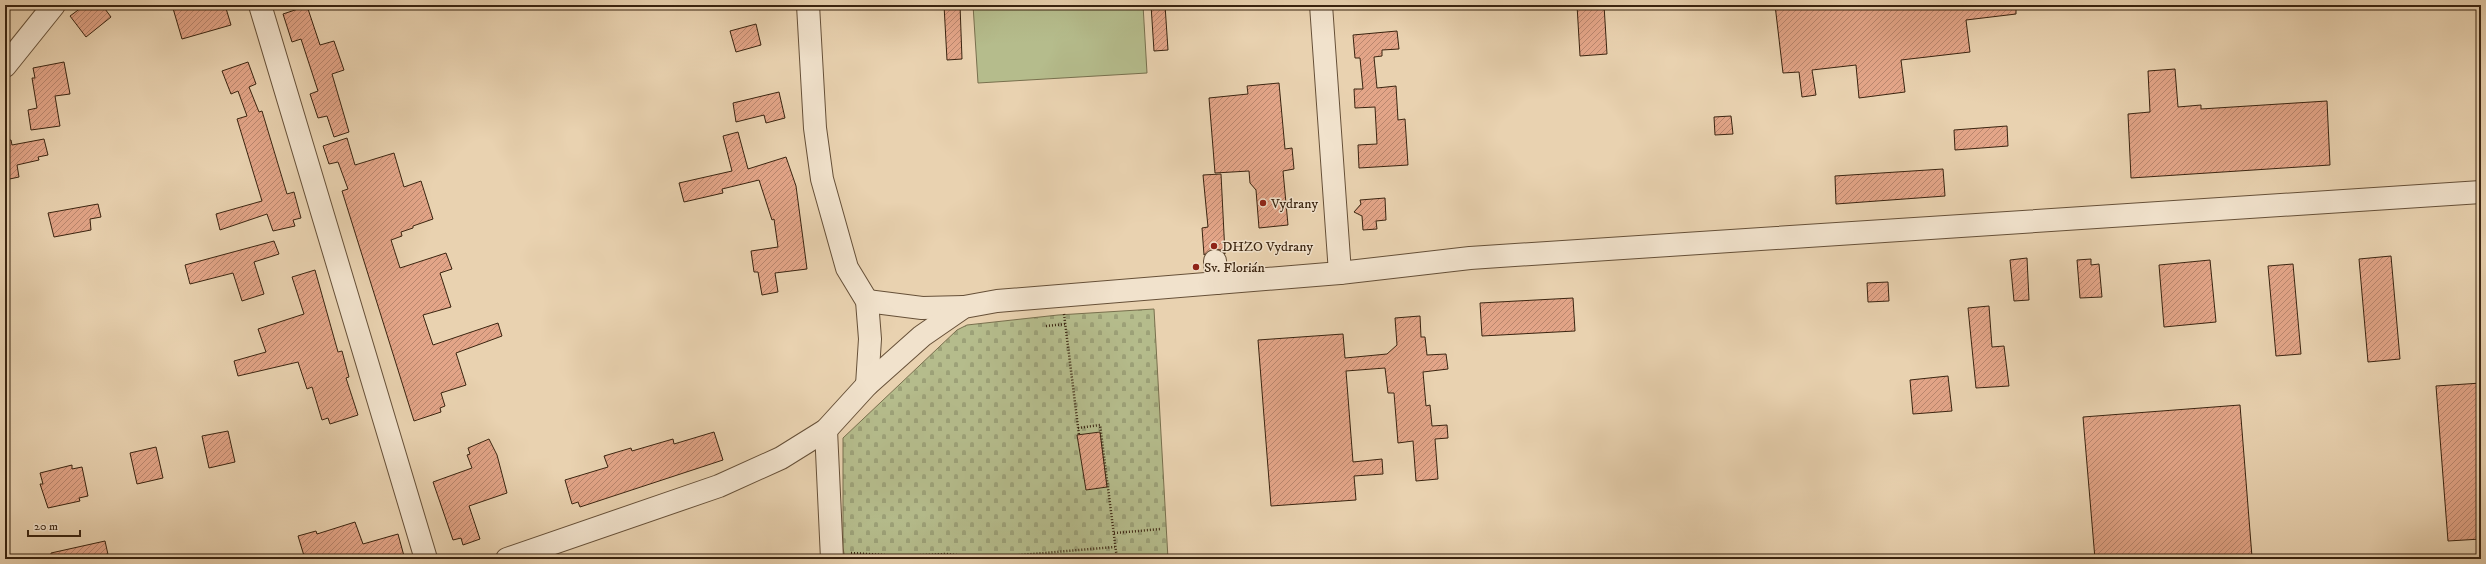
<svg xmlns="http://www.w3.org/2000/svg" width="2486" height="564" font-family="'IM FELL DW Pica',serif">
	<defs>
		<pattern id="cemetery-stones" width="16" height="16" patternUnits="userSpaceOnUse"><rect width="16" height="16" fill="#b5bc8c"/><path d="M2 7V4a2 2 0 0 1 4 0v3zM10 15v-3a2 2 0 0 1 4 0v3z" fill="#9ca178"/></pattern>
		<pattern id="building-hatch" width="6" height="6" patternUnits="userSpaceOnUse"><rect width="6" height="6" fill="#e3a588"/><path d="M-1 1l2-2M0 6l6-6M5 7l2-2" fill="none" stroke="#b9866e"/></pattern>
	</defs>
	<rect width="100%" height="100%" fill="#e9d2b0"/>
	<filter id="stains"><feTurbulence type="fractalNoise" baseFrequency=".005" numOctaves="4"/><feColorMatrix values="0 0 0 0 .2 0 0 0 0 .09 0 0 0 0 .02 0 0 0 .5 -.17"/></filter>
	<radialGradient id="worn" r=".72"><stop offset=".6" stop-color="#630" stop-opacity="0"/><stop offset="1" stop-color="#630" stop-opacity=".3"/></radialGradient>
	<path fill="url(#cemetery-stones)" stroke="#78704e" d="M1154,309L1168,559H845L843,548V438L957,330L967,325L1058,315Z"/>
	<path fill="#b5bc8c" stroke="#78704e" d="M973,5H1143L1147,73L978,83Z"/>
	<g fill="url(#building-hatch)" stroke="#3a2410">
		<path d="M85,5H102L111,17L86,37L70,16Z"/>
		<path d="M172,5H225L231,25L182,39Z"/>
		<path d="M944,5H960L962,59L947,60Z"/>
		<path d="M1151,5H1165L1168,50L1154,51Z"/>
		<path d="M1577,5H1604L1607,54L1580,56Z"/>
		<path d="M1775,5H2016V14L1966,20L1970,52L1901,60L1905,92L1859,98L1856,65L1812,70L1816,95L1802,97L1799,72L1783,73Z"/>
		<path d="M307,6L320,45L334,41L344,70L332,74L349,132L334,137L327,116L318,118L310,94L318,91L301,39L292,42L283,14Z"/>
		<path d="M756,24L761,45L736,52L730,31Z"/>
		<path d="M1397,31L1399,49L1382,50V56L1374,57L1377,88L1396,86L1398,120L1405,119L1408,165L1359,168L1358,145L1377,144L1375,107L1355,108L1354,89H1363L1360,58H1355L1353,35Z"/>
		<path d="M64,62L70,94L55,96L60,126L31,130L28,110L37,108L32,78H35L33,68Z"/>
		<path d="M248,62L256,84L249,87L259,112L262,111L287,194L294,192L301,218L293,220L295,226L273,231L267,214L220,230L216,214L262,201L237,119L247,116L238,91L231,94L222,71Z"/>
		<path d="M2175,69L2178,107L2201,105V109L2327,101L2330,165L2131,178L2128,114L2150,112L2148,71Z"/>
		<path d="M1279,83L1285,149L1292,148L1294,169L1283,171L1288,225L1259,228L1256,190L1250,183L1249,171L1215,173L1209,98L1248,94L1247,86Z"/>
		<path d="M779,92L785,118L766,123L764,115L736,122L733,103Z"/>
		<path d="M1731,116L1733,134L1715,135L1714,117Z"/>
		<path d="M2007,126L2008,146L1955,150L1954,130Z"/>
		<path d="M738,132L748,169L786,157L796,186L807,269L775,273L778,292L762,295L758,272H754L751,251L778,247L774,219L772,220L759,180L722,189L723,193L684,202L679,183L732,171L723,136Z"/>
		<path d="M347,138L355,165L394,153L404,187L421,181L433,219L413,226V228L401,232L402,236L391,240L400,268L446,253L452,269L440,273L451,307L423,315L433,345L498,323L502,336L456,353L466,385L441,393L445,406L440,408L441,412L414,421L342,191L348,189L338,162L329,164L323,146Z"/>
		<path d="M44,139L48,155L38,157L39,160L17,165L19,177L5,180V140H11L12,145Z"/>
		<path d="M1943,169L1945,196L1836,204L1835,176Z"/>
		<path d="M1221,174L1225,254L1221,250L1214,249L1204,255L1202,228L1208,227L1203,175Z"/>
		<path d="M1385,198L1386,220L1376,221L1377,229L1363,230L1362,216L1354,212L1361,204L1360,200Z"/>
		<path d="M98,204L101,217L90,219L91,230L54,237L48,213Z"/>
		<path d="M274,241L279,254L254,262L264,294L242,301L233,273L190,284L185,265Z"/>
		<path d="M2391,256L2400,359L2368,362L2359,259Z"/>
		<path d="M2027,258L2029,300L2014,301L2010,260Z"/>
		<path d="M2091,259V265L2099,264L2102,297L2080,298L2077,260Z"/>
		<path d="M2210,260L2216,322L2164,327L2159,265Z"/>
		<path d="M2293,264L2301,354L2276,356L2268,266Z"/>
		<path d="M315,270L338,352L342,351L349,377L346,378L358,415L330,424L328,418L322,420L312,387L307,389L298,362L238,376L234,361L266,352L258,329L304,314L292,277Z"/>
		<path d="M1888,282L1889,301L1868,302L1867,283Z"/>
		<path d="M1573,298L1575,331L1482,336L1480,303Z"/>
		<path d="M1989,306L1992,347L2004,346L2009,386L1976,388L1968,308Z"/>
		<path d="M1420,316L1421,337H1425L1427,355L1446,354L1448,369L1423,372L1426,406L1430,405L1432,426L1447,425L1448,438L1435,439L1438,479L1416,481L1413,441L1398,443L1394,393H1388L1385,368L1346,371L1353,462L1382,459L1383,474L1354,476L1356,500L1271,506L1258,340L1343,334L1345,358L1387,354L1397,345L1395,318Z"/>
		<path d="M1948,376L1952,411L1913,414L1910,380Z"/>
		<path d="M2481,383V539L2448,541L2436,386Z"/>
		<path d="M2240,405L2252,557L2224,559H2095L2083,417Z"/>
		<path d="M228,431L235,462L209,468L202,436Z"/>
		<path d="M714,432L723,460L580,507L578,502L572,504L565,480L608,467L604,456L631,448L632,451L673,439L674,444Z"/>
		<path d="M1100,432L1107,487L1086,490L1077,435Z"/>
		<path d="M489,439L497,455L507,493L469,506L480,539L463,545L461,538L453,540L433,482L472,468L467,455L470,454L468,448Z"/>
		<path d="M156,447L163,478L137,484L130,453Z"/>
		<path d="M72,465V469L82,467L88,496L79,498L80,501L48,508L40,484H43L40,473Z"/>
		<path d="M355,522L363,544L398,534L404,556L396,559H305L298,536L316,531L317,534Z"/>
		<path d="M105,541L109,559H51V553Z"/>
	</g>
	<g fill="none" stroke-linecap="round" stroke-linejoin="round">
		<defs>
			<g id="minor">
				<path d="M260,5L426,559"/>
				<path d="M808,5L815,128L822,179L847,268L867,301L870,339L867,385"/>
				<path d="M1321,5L1340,273"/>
				<path d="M5,66L54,5"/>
				<path d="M1215,261L1217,283"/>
				<path d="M867,301L922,308L964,307"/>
				<path d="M826,430L832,559"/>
				<path d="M507,559L719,486L781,458L826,430L867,385L922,336L964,307L997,301L1340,273L1470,258L2481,192"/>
			</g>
		</defs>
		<use href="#minor" stroke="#665038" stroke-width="24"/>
		<g stroke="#3a2410" stroke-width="2.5" stroke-dasharray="1 2" stroke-linecap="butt">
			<path d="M1064,314L1079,435"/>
			<path d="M1046,326L1066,324"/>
			<path d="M1078,428L1100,425L1117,559"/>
			<path d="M1114,533L1161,529"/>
			<path d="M851,553L901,556L946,554L985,558L1115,547"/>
		</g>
		<use href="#minor" stroke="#f1e2cc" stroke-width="22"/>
	</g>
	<g fill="#8f2418" stroke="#f1e2cc" stroke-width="1.5">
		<circle cx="1263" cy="203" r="4"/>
		<circle cx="1214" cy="246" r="4"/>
		<circle cx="1196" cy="267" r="4"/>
	</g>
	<g text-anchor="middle" stroke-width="3" stroke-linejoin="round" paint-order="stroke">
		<g font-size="14" fill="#3a2410" stroke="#f1e2cc" text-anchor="start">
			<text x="1271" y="208">Vydrany</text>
			<text x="1222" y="251">DHZO Vydrany</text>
			<text x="1204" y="272">Sv. Florián</text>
		</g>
	</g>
	<rect width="2486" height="564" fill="none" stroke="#e9d2b0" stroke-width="20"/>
	<rect x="6" y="6" width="2474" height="552" fill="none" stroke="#3a2410" stroke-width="2"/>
	<rect x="10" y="10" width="2466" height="544" fill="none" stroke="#3a2410"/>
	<path d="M28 530v6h52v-6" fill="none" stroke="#3a2410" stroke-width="2"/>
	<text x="34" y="530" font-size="12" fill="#3a2410" stroke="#f1e2cc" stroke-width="3" paint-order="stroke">20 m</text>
	<rect width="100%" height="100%" filter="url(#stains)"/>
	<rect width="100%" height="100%" fill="url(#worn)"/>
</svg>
